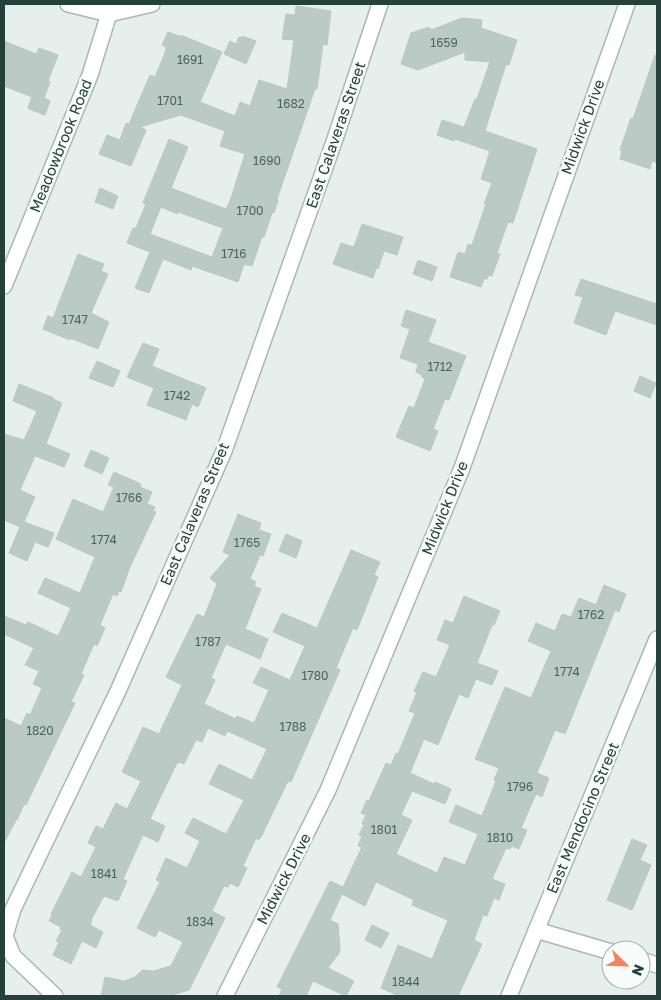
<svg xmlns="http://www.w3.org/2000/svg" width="661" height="1000" font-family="'Golos Text',sans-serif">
	<rect width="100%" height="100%" fill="#e6efeb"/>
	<g fill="#bbcac4" stroke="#b8c9c2" fill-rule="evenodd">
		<path d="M296,6L331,11L327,45L323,44L317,89H315L277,199L278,200L274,213H272L264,237H262L252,266L244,264L238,282L192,266L191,270L163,259L149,293L135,288L150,252L127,243L133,228H136L146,204L143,203L169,139L188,147L171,188L226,209L230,201L245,154L220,146L225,131L181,115L140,127L146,130L131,166L99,154L107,135L120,140L126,123L129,124L150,75L155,77L165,53L166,47L162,45L168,32L179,36H183L222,52L200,102L235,116L240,102L250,106L259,80L287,89L294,40L282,39L286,14L295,15ZM161,207L177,214L178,212L223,228L212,257L150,234Z"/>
		<path d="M462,18L482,20L481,28L517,40L509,65L506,64L485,131L537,149L513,223L508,222L497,253L500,254L492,276L489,275L487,279H484L481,287L450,277L458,252L465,254L468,244L472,245L486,204H484L492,183L481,179L490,151L455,139L454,141L437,135L442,120L464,127L475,99H477L490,62L465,60V52L418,70L401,64L411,33L429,27L431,30Z"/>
		<path d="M242,36L256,41L246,64L224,54L230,41L236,44L239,37L241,38Z"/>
		<path d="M4,41L36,54L39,48L58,55L48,81L50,82L44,98L50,101L45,115L29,109L28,107L32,97L4,86Z"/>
		<path d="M655,55H657V163L652,161L650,169L620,159L622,151L620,150L631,118L633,119Z"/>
		<path d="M100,188L118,196L113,209L95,202Z"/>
		<path d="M362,224L403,237L397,255L384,251L378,269L376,268L373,278L333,264L341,243L354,247Z"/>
		<path d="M78,254L104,264L101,271L108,274L91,313L109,322L98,349L70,338V340L43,329L48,316L53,318Z"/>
		<path d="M418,260L437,267L432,281L413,274Z"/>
		<path d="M581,279L657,304V325L615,311L606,335L574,323L583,297L575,295Z"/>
		<path d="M406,310L436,320L428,342L466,356L449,400L445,399L433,429L438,431L430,451L396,437L409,406L414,408L425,379L422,377V375L416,372L418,364L400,358L410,329L401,326Z"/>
		<path d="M143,343L159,349L152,366L206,388L198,407L192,404L186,420L147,405L154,388L127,377Z"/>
		<path d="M97,361L120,371L113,387L89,378Z"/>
		<path d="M640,376L656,383L650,398L634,391Z"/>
		<path d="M19,384L54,398L53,399L62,403L46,444L70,454L64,467L35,456L20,490L35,497L24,522L54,533L48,547L35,542L27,561L9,553L20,527L4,520V434L24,440L37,411L13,401Z"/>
		<path d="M91,450L109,458L102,474L84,466Z"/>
		<path d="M114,472L141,484L140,487L152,492L147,504L155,507L153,511L156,512L130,567L121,592L119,591L117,596L113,594L100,625L105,628L97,646L94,644L81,674L84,675L71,702L75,703L26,805L24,804L17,820H16L4,843V718L21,726L27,713L30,715L42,688L33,684L39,671L25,665L34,648L4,634V616L26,625L28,622L58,636L71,608L38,593L45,578L80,593L95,557L56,539L73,499L103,512L114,487L108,485Z"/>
		<path d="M238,514L261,523L259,530L271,534L263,556L260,555L250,579L256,582L254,586L261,589L245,629L268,639L260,659L226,644L211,678L215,680L204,704L236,719L237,716L254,723L269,690L253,683L261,667L290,680L305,646L273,632L282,613L317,628L351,550L380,562L374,575L378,577L357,630L353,628L336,668L340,670L291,782L288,781L261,837L258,840L256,838L243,866L247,868L238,887L230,883L228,887L224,886L212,911L225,918L189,990L169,996H101L105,977L124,981L135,977L142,970L153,971L171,966L183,942L159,930L155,937L137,928L160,882L156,880L166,858L187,868L200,841L185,833L193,818L226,834L244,800L209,784L219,764L252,780L267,749L227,731L225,736L208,728L202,742L196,740L184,764L179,762L176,765L150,819L165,826L158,842L143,835L123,879L127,881L118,901L104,896L91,920H92L90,925L103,932L96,948L82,941L71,964L53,955L59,942L56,941L62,930L60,929L61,927L49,921L52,915L51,914L72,872L81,877L96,847L88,843L96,826L103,829L116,803L127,809L141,781L122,772L143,727L159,734L182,685L166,677L197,614L204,617L217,584L210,578L230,555L223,552Z"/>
		<path d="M286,534L302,541L296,558L279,551Z"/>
		<path d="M604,585L626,594L619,612L615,610L565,734L555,730L537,773L549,778L542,797L536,794L521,828L527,830L519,849L512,846L510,849L506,848L492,879L505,884L499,900L494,898L487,916L483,915L474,940L482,944L458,996H399L381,988L398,945L432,959L448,920L412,905L414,900L376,882L365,906L342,894L330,920L338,924L340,949L339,953L328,968L354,981L346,996L313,981L306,996H279L282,989L277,987L330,881L343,887L362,847L358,846L362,836L359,835L364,825L362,824L366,815L361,813L367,800L369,801L386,763L391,765L396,753L398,754L415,713L409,711L417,692L414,691L423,672L436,677L450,645L437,640L445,620L453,623L464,596L500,611L494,625H492L477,663L498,671L492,685L476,679L468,698L459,694L438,745L424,739L410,773L434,784L435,782L451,789L445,804L412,791L401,815L412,820L396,854L437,873L444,857L465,865L478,834L449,822L456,805L482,816L496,781L494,780L499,768L475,759L505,687L531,698L551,651L528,641L536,623L555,631L562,614L571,617L579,598L596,605Z"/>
		<path d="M632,839L647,845L640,860L651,865L632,910L607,900Z"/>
		<path d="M372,925L389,933L381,948L365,940Z"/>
	</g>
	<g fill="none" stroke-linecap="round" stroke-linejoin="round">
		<defs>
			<g id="minor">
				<path d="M68,4L109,14L152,4"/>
				<path d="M4,286L90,75L112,4"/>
				<path d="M536,930L611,952"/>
				<path d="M641,960L657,965"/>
				<path d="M55,996L13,956L5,936L13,909L118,691L224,451L335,139L380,4"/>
				<path d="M225,996L328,790L462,468L627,4"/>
			</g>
			<path id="tertiary" d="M509,996L657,639"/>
		</defs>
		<use href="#minor" stroke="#a8b8b2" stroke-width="18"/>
		<use href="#tertiary" stroke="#a8b8b2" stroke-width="18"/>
		<use href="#minor" stroke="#fff" stroke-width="15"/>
		<use href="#tertiary" stroke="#fff" stroke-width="15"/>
	</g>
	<g text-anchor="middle" stroke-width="5" stroke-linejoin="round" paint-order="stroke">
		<g font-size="12" fill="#4a645c">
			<text x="444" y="47">1659</text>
			<text x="190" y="64">1691</text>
			<text x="170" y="105">1701</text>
			<text x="291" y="108">1682</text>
			<text x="267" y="165">1690</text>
			<text x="250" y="215">1700</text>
			<text x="234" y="258">1716</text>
			<text x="75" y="324">1747</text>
			<text x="440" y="371">1712</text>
			<text x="177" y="400">1742</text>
			<text x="129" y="502">1766</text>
			<text x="104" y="544">1774</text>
			<text x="247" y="547">1765</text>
			<text x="591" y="619">1762</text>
			<text x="208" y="646">1787</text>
			<text x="567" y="676">1774</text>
			<text x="315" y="680">1780</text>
			<text x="293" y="731">1788</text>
			<text x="40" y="735">1820</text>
			<text x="520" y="791">1796</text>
			<text x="384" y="834">1801</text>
			<text x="500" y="842">1810</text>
			<text x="104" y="878">1841</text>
			<text x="200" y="926">1834</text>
			<text x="406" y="986">1844</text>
		</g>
		<g font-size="15" fill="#24423a" stroke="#f7fbf9">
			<text transform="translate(583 127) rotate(-70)" y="5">Midwick Drive</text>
			<text transform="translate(336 135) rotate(-71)" y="5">East Calaveras Street</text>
			<text transform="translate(61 146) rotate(-68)" y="5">Meadowbrook Road</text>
			<text transform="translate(445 508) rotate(-68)" y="5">Midwick Drive</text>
			<text transform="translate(195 514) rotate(-67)" y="5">East Calaveras Street</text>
			<text transform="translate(583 818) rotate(-67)" y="5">East Mendocino Street</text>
			<text transform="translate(284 879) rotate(-63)" y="5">Midwick Drive</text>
		</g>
	</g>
	<rect width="661" height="1000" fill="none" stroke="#24423a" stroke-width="10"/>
	<g transform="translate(626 965) rotate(113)"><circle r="24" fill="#f7fbf9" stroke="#a3b1ad"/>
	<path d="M0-4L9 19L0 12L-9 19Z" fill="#f4845f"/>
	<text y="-8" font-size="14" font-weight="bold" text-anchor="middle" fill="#24423a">N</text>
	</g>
</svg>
